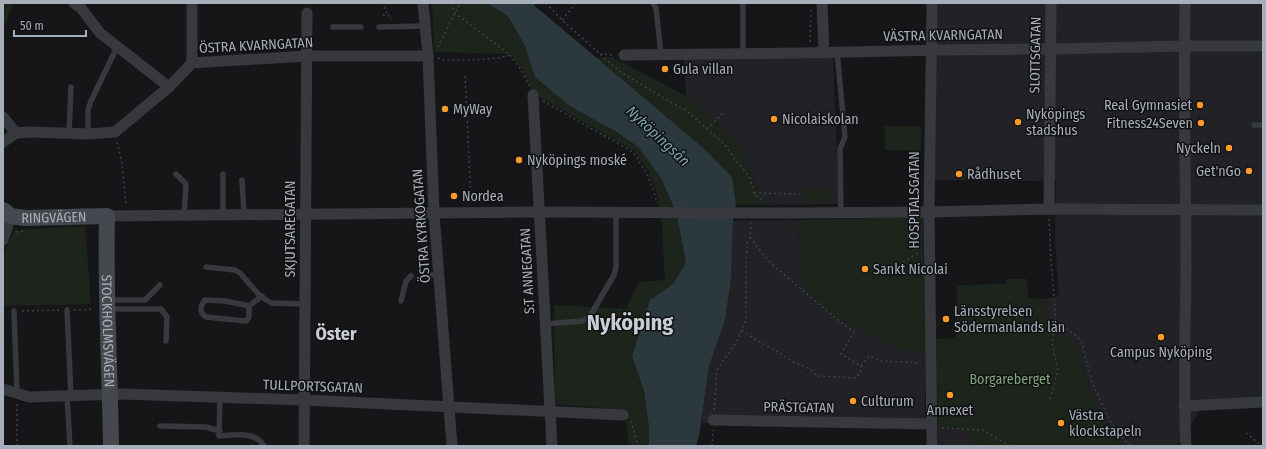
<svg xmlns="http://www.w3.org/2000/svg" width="1266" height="449" font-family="'Fira Sans Condensed',sans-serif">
	<rect width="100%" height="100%" fill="#161618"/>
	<g fill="#222226">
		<path d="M928,3H1263V407L1201,409L1177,446H1120L1095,404L1076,346L1046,323L1043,299L1059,296L1055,240L1056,181L931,180Z"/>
		<path d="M833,58L839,204L764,205L739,143L686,96L684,60Z"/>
		<path d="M797,220L798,252L829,314L893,347L925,355V429L701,423L709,366L725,320L731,279L733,221Z"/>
		<path d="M938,428L962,429L978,446H938Z"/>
	</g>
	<g fill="#1c241c">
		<path d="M3,3H13L7,22L3,27Z"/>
		<path d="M432,3H487L508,16L525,46L535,77L637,146L661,178L676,212L686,262L673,284L650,300L632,356L644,391L649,427V446H629L625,410L555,404L554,305L626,309L639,282L665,280L661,212L656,191L649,172L634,151L534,94L523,70L510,54L434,52Z"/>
		<path d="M612,57L686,96L739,143L764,205H736L731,177L701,146L596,58Z"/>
		<rect x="885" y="126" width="36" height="24"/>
		<path d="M804,188L830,189V202H804Z"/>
		<path d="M923,217L925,355L893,347L856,328L829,314L811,298L801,280L798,252L797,220Z"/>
		<path d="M85,226L91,304L3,306V254L15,230Z"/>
		<path d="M1007,279H1027L1028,299H1043L1047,323L1076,346L1095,404L1120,446H978L962,429L938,428L936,339H956L957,285L1006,284Z"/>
	</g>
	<path fill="#2b383e" d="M487,3H535V6L701,146L732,177L736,205L733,221L731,279L725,320L709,366L699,436L696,446H649V427L644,391L632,356L650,300L673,284L686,262L676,212L661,178L637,146L615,131L570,106L535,77L525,46L508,16Z"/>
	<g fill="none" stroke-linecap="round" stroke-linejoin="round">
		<g stroke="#3d4045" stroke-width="1.5" stroke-dasharray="2 3" stroke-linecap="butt">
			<path d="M451,3L455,13L510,55L522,71L529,86"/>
			<path d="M546,3L562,20L619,71L674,104L687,111L725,145L736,161L749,176L754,193L761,199V202"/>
			<path d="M384,7L388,15"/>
			<path d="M383,15H388L392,19"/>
			<path d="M562,20L576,3"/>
			<path d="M810,42L811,8"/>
			<path d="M438,47L460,3"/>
			<path d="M600,54L614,55"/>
			<path d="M438,58L442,60C463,60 490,61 510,55"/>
			<path d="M465,76L471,202"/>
			<path d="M543,101L633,152L647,174L654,192L657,203"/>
			<path d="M707,129L725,111"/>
			<path d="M117,142L122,163L126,205"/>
			<path d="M754,193L800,194"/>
			<path d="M1049,219L1051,260L1056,321L1081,340L1092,382L1107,415L1117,432L1131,446"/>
			<path d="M16,232L24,231"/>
			<path d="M751,237C761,257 785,275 802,290C819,304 836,319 854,332L841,354L861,366L869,356L880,361L921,363"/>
			<path d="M899,265L919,252"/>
			<path d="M74,310L94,309"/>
			<path d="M22,311L60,310"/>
			<path d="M742,330L754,339L780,353L793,362L810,369L817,376L856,378L860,373L861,366"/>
			<path d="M1050,399L1058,371L1052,343L1056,321"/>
			<path d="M17,404V446"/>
			<path d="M714,410L717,370L737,341L746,320V270L747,243L750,237L751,223"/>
			<path d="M631,421L638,446"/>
			<path d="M942,428L982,430L1010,446"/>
			<path d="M1246,433L1262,446"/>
			<path d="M712,446L713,430"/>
		</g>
		<g stroke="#37393e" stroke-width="5.5">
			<path d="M653,3L656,8L661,54"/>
			<path d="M333,27H361"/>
			<path d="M379,27L425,26"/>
			<path d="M837,52L845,137L840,149L841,212"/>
			<path d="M743,54V3"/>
			<path d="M1254,125H1263"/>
			<path d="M69,133L71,87"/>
			<path d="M88,134V110L91,101L117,47"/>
			<path d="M176,174L186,184L184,215"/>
			<path d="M242,180L244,214"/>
			<path d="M223,214V174"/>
			<path d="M206,267L235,270L240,273L260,296L271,303L304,304"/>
			<path d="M430,275H439"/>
			<path d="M109,300H145L160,285"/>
			<path d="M401,301L406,281L411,276"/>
			<path d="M249,306V317L246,321L206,317C199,312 200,306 205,300L225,301L249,306L262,296"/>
			<path d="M109,309H161L167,317L166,341"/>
			<path d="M67,310L71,396"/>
			<path d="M14,311L17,393"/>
			<path d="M545,324L582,321L589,318L614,275L616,267V212"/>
			<path d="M67,396L70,446"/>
			<path d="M220,398L219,436C233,435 256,431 264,446"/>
			<path d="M160,426L206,427L220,431"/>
		</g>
		<g stroke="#37393e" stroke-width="11">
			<path d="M74,3L81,8L100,33L169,87"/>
			<path d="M192,3V63"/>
			<path d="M423,3L428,56L434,213L452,446"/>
			<path d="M822,3L824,52"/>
			<path d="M1185,3C1183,93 1186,183 1186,273C1185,331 1183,388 1186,446"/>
			<path d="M624,55L804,53L939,50L1051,49L1184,46H1263"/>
			<path d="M533,95L552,446"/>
			<path d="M3,117L16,133"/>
			<path d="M3,142L16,133L30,132L88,134L115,132L169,87L192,63L307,56H428"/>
			<path d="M1049,209L1051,3"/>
			<path d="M107,216L539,212L784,213L929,212L1049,209L1263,210"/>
			<path d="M3,240L11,216"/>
			<path d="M3,389L29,397L122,394L304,400L623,415"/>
			<path d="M1184,406L1263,402"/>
			<path d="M713,420L931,424"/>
			<path d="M304,446L307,13"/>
			<path d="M932,446L929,212L932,3"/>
		</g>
		<path stroke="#45484e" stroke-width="16" id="s1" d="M3,210L11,216L25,218L107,216C105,293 110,369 111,446"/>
	</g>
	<g fill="#ff9b28" stroke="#111113" stroke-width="1.5">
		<circle cx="665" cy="69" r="4"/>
		<circle cx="1200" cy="105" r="4"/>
		<circle cx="445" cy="109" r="4"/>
		<circle cx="774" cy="119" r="4"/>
		<circle cx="1018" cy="122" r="4"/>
		<circle cx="1201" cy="123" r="4"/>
		<circle cx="1229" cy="148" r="4"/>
		<circle cx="519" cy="160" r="4"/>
		<circle cx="1249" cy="171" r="4"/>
		<circle cx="959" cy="174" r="4"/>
		<circle cx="454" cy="196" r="4"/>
		<circle cx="865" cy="269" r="4"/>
		<circle cx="946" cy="319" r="4"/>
		<circle cx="1161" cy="337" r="4"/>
		<circle cx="950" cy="395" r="4"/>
		<circle cx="853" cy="401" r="4"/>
		<circle cx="1061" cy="423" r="4"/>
	</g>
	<g text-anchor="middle" stroke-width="3" stroke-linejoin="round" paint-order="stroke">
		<g font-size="14" fill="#a7afba" stroke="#111113">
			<text transform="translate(943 35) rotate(-1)" y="5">VÄSTRA KVARNGATAN</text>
			<text transform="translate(256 45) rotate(-3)" y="5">ÖSTRA KVARNGATAN</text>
			<text transform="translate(1035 55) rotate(-89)" y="5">SLOTTSGATAN</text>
			<text transform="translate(914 200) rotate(-90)" y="5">HOSPITALSGATAN</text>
			<text dy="5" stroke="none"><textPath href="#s1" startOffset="53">RINGVÄGEN</textPath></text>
			<text transform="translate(421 226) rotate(-94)" y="5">ÖSTRA KYRKOGATAN</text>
			<text transform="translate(290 229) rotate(-90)" y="5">SKJUTSAREGATAN</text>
			<text transform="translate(527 271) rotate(-93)" y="5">S:T ANNEGATAN</text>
			<text dy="5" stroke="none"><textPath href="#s1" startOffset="221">STOCKHOLMSVÄGEN</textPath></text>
			<text transform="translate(313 386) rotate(2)" y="5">TULLPORTSGATAN</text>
			<text transform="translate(799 407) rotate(1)" y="5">PRÄSTGATAN</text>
		</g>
		<g font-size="14" fill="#a7afba" stroke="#111113" text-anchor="start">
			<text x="673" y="74">Gula villan</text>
			<text x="1192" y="110" text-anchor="end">Real Gymnasiet</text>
			<text x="453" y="114">MyWay</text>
			<text x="1026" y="119">Nyköpings<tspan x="1026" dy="16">stadshus</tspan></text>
			<text x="782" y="124">Nicolaiskolan</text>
			<text x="1193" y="128" text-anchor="end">Fitness24Seven</text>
			<text x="1221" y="153" text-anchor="end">Nyckeln</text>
			<text x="527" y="165">Nyköpings moské</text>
			<text x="1241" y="176" text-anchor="end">Get'nGo</text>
			<text x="967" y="179">Rådhuset</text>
			<text x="462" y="201">Nordea</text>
			<text x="873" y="274">Sankt Nicolai</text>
			<text x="954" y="316">Länsstyrelsen<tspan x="954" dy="16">Södermanlands län</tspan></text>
			<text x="1161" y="357" text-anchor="middle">Campus Nyköping</text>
			<text x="861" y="406">Culturum</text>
			<text x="950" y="415" text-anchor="middle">Annexet</text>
			<text x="1069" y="420">Västra<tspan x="1069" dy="16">klockstapeln</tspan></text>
		</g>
		<g font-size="14" fill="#7fa67d" stroke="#111113">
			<text x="1010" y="384">Borgareberget</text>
		</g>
		<g font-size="15" font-style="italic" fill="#7ba3b7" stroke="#111113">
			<text transform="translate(658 136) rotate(43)" y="5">Nyköpingsån</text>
		</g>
		<g font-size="18" font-weight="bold" fill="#c9cdd5" stroke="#111113">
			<text x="336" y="340">Öster</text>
		</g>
		<g font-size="22" font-weight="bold" fill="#c9cdd5" stroke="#111113">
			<text x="630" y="330">Nyköping</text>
		</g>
	</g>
	<rect width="1266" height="449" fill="none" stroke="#a7afba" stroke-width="8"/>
	<path d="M14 30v6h72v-6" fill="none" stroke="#a7afba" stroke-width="2"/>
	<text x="20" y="30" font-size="12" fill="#a7afba" stroke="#111113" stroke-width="3" paint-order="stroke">50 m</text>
</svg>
